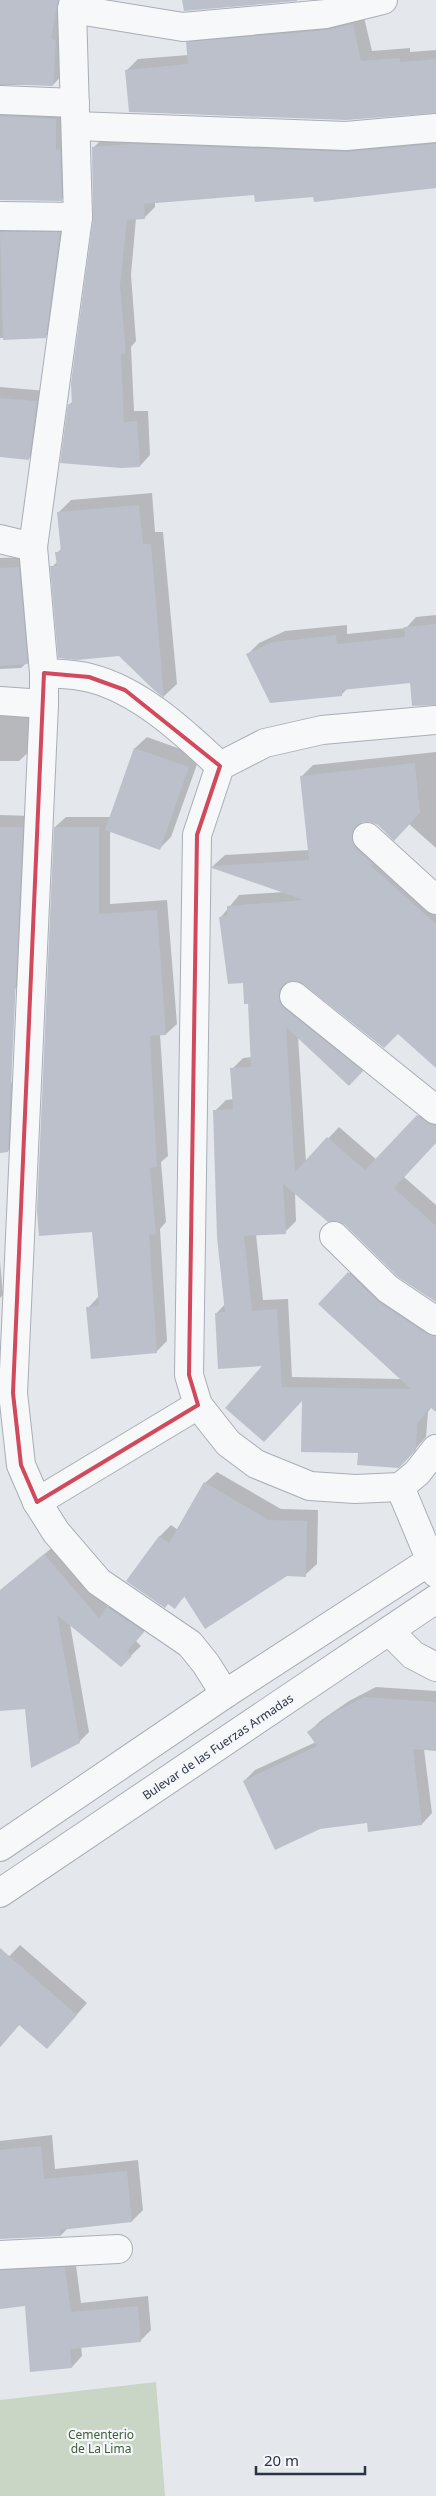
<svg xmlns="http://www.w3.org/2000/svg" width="436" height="2496" font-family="'Noto Sans',sans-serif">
	<rect width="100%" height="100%" fill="#e4e7ec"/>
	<path fill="#c9d6c5" d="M156,2382L165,2496H0V2400Z"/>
	<g fill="#0003">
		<path d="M0,0H66L63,74L53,85H0Z"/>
		<path d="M363,13L372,51L410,48V52L436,50V111L127,70L138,59L188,55L187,43L198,32Z"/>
		<path d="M0,108L67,109L72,189L61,200L0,199Z"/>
		<path d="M436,134V187L314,196L255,193L155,202V207L144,218H136L131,275L136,341L131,347L134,411H148L150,455L140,466L69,405L73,401L95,219L93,148L104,137Z"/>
		<path d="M0,216L70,222L56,326L45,337L0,338Z"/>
		<path d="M0,387L47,391L39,448L29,458L0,456Z"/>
		<path d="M152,493L155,532H163L177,684L164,696L155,689L52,567L58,561L57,553L62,548L59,512L71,500Z"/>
		<path d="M29,557L38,652L21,668L0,669V558Z"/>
		<path d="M436,615V696L411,682L348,688L341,695L248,654L259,643L285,631L347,625V634L406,628L416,617Z"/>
		<path d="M17,706L31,707V750L19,761H0V715Z"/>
		<path d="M147,737L200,756L171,837L160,848L110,830V904L167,900L177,1024L166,1034H160L168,1156L161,1162L166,1222L160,1229L167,1341L156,1352L88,1308L99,1296L55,827L66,817H111L135,748Z"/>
		<path d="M436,752V848L409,824H378L371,821L362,822L363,831L436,904V1066L399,1032L304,983L297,979L290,980L289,982L290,990L373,1060L360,1073L298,1036L306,1162L339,1127L377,1160L429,1105L436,1109V1142L404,1177L436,1205V1301L346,1224L295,1193L296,1221L285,1232L256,1234L263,1300L288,1299L292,1377L401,1379L320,1304L360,1262L436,1322V1401L428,1412L426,1437L410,1455L359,1452L303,1399L275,1430L265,1365L216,1314L225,1304L215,1111L226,1100L234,1099L232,1069L243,1058L252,1057L249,1003L244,982L221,917L239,895L284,892L213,866L225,855L309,850L302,776L313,765Z"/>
		<path d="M0,815L33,816L26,978L15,989L0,990Z"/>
		<path d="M22,1082L19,1140L8,1151H0V1083Z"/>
		<path d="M0,1261L3,1295L0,1298Z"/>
		<path d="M217,1472L281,1509L318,1510L317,1564L305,1575H287L185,1596L175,1607L127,1581L160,1536L171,1525L178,1530L205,1483Z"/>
		<path d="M55,1545L108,1607L118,1597L153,1621L136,1641L141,1646L120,1666L70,1624L89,1732L79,1742L26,1707L0,1710V1592Z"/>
		<path d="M376,1687L436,1691V1750L424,1749L432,1813L422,1824L368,1822L244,1781L255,1770L316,1742L309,1732L320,1721L349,1701Z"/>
		<path d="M20,1945L87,2003L58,2036L20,2024L0,2047V1966Z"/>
		<path d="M52,2135L55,2169L138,2160L143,2210L132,2221L68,2228L61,2235L0,2238V2141Z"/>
		<path d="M75,2258L81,2303L148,2296L151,2330L140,2341L81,2346L82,2356L72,2367L26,2304L0,2290V2267Z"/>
	</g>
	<g fill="#bbc0ca">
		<path d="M0,0H58L51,39L56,40L53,86L0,84Z"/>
		<path d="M182,0H297V1L184,11Z"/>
		<path d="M353,24L361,61L400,58V62L436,59V113L346,120L129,112L125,70L188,64L186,42L327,30Z"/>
		<path d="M0,116L56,119V150L60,149L62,201L0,200Z"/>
		<path d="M132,144L346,152L436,144V188L314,202L313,197L255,202L254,195L144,204L145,219L127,220L120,286L126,354H121L124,422L137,421L140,467L121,468L60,463L68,404L72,405L71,383L93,219L92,147Z"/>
		<path d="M0,232H60L46,338L3,340Z"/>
		<path d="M0,398L37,401L29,460L0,457Z"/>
		<path d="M139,505L143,544H151L164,698L154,690L119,656L77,660L58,658L50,566H57L55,552H61L57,512Z"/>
		<path d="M19,567L28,664L0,666V568Z"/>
		<path d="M436,624V705L412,706L410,683L342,690V696L270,703L246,654L273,642L336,635L337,644L405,637L404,627Z"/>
		<path d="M134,748L189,767L160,850L105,830Z"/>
		<path d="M415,763L420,813L394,841L378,825L370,822H362L355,827L352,833V841L356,849L373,864L371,866L436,924V1068L398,1034L384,1048L303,984L296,981L288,982L282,987L279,994L280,1002L284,1008L363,1071L349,1086L286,1027L295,1172L327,1137L365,1170L417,1115L427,1122L436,1125V1143L394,1188L436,1226V1302L398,1277L345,1225L337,1221L328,1222L283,1184L286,1234L244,1236L252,1311L277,1309L282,1387L411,1389L318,1304L348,1272L379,1302L427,1334L436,1336V1412L430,1407L417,1424L416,1450L399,1468L357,1465L358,1453L301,1452L302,1401L264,1442L225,1408L262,1366L218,1369L215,1313L225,1312L217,1237L213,1110L233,1109L230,1068L251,1067L248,1004H244L243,983L228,984L219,917L227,916V906L304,900L212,868V866L309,860L300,776Z"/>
		<path d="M0,827H23L8,1152L0,1153Z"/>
		<path d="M54,827H99V914L157,910L166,1035L150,1036L157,1167L150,1168L156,1234L149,1235L157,1353L91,1359L86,1307L99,1306L92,1232L39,1236L37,1211Z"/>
		<path d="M204,1482L269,1520L307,1521L306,1577L287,1576L205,1629L184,1596L175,1609L168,1604L165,1608L126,1581L159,1536L169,1543Z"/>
		<path d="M44,1554L99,1618L107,1607L144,1632L127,1651L132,1656L121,1667L57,1615L80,1743L31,1768L25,1709L0,1711V1590Z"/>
		<path d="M364,1697L436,1702V1751L413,1749L422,1825L368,1832L367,1823L320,1829L275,1850L243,1781L317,1746L307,1732L337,1711Z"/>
		<path d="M0,1948L77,2015L47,2049L19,2025L0,2047Z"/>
		<path d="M41,2146L44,2179L127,2171L132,2222L60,2230L61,2236L0,2239V2150Z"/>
		<path d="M65,2267L71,2312L138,2306L141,2342L70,2349L72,2368L30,2372L25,2306L0,2309V2270Z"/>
	</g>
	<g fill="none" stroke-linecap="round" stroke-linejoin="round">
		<defs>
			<g id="minor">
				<path d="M74,0L72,9L78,217L33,547L44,673V704L13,1393L21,1465L37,1502L56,1532L99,1582L190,1644L206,1664L225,1694"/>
				<path d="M72,9L183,27L326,14L383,0"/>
				<path d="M0,100L75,103"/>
				<path d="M76,126L346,136L436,128"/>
				<path d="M0,216L78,217"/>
				<path d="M0,539L33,547"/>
				<path d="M44,673C59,674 76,674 90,678C139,690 184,732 220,766"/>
				<path d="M0,701L44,704"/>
				<path d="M436,720L322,730L265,743L220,766L197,835L189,1375L198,1405L228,1443L256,1464L310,1486L355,1489L400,1487L417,1473L436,1449"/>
				<path d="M367,837L436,900"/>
				<path d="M294,996L436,1110"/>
				<path d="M334,1236L388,1289L436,1321"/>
				<path d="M400,1487L436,1573"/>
				<path d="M37,1502L198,1405"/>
				<path d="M390,1632L413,1655L436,1667"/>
				<path d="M0,1847L225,1694L436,1557"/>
				<path d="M0,1893L436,1599"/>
				<path d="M0,2255L118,2249"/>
			</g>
		</defs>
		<use href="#minor" stroke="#a9aeb7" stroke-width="30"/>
		<use href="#minor" stroke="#f7f8fa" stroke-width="28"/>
	</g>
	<path fill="none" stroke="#d1495b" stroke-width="4" stroke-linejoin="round" d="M44,673L89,677L125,690L220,766L197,835L189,1375L198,1405L37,1502L21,1465L13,1393Z"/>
	<g text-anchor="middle" stroke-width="4.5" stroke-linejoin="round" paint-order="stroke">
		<g font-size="12" fill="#2b3445" stroke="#f4f6f9">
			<text transform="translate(218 1747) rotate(-34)" y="4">Bulevar de las Fuerzas Armadas</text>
		</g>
		<g font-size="12" fill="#3f6138" stroke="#f4f6f9">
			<text x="101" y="2439">Cementerio<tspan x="101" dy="14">de La Lima</tspan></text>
		</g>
	</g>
	<path d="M256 2466v8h109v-8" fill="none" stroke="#2b3445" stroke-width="2.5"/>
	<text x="264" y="2466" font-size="15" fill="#2b3445" stroke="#f4f6f9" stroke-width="4" paint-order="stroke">20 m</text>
</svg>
